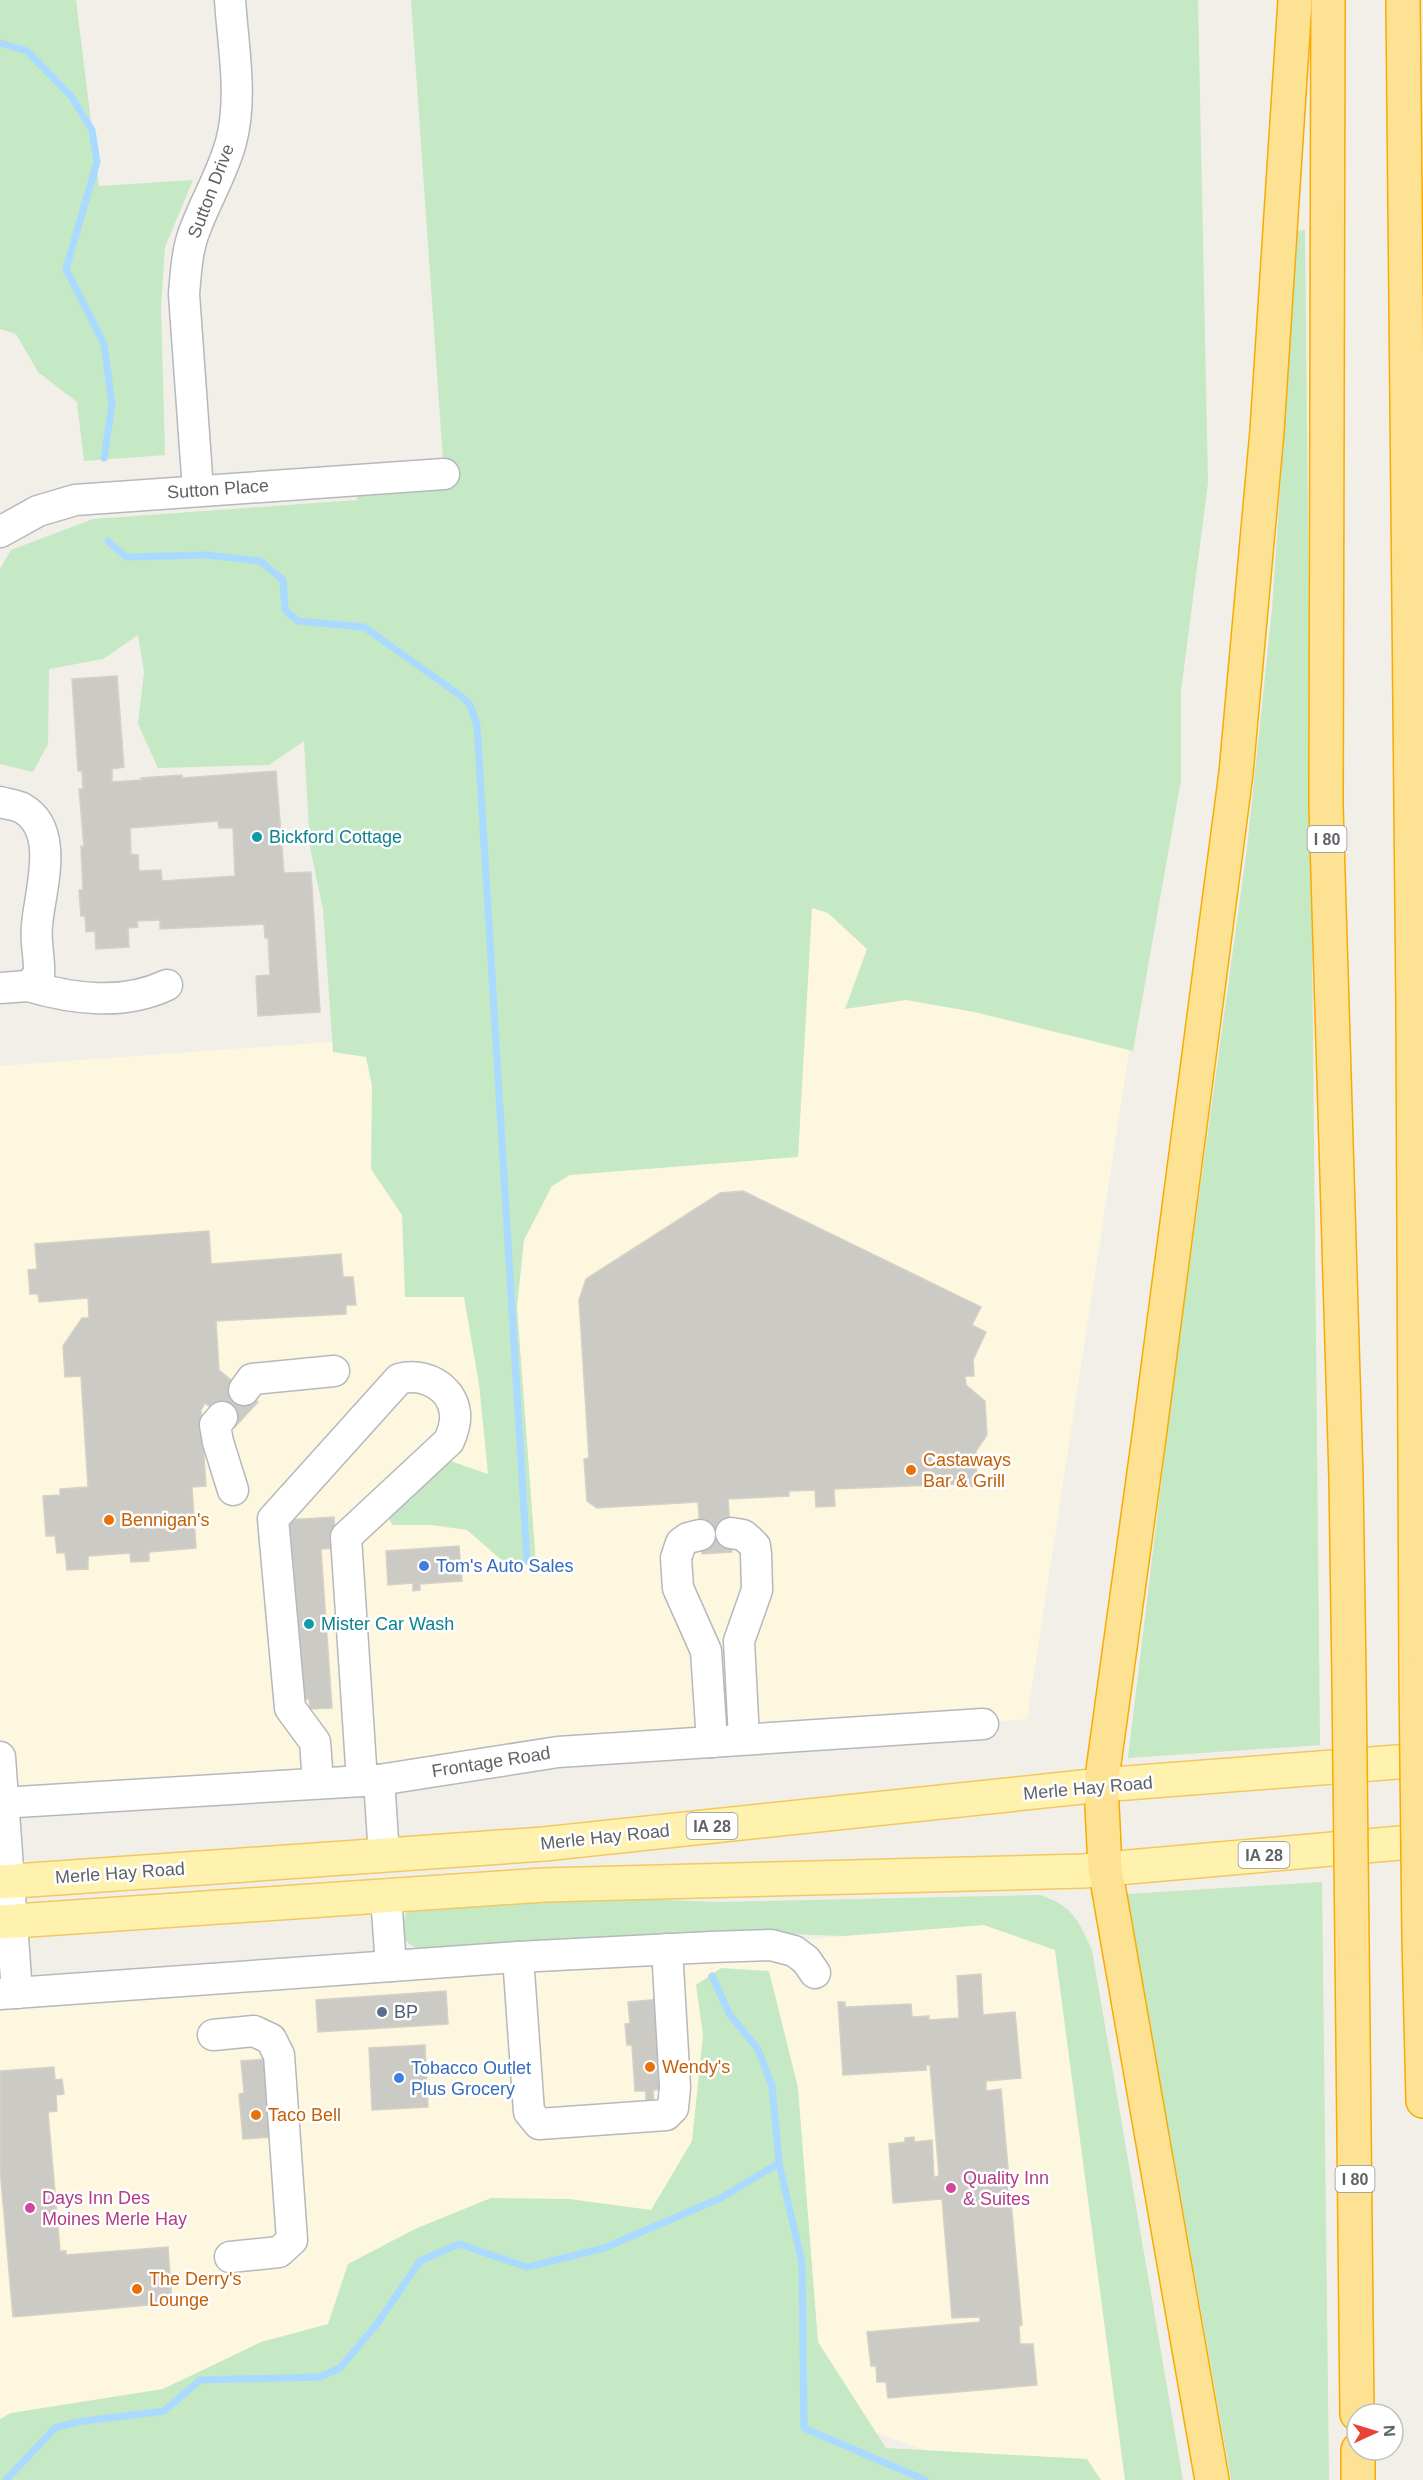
<svg xmlns="http://www.w3.org/2000/svg" width="1423" height="2480" font-family="Helvetica,sans-serif">
	<rect width="100%" height="100%" fill="#f1efe8"/>
	<g fill="#fef7e0">
		<path d="M1166,809L1027,1719L0,1803V1066L398,1037L798,1157L816,832Z"/>
		<path d="M984,1925L1055,1950L1125,2480H1007L852,2424L0,2480V1994L711,1947Z"/>
	</g>
	<g fill="#c5e8c5">
		<path d="M0,0H76L99,186L193,180L165,247L161,305L165,455L84,461L77,402L38,372L16,334L0,329Z"/>
		<path d="M411,0H1198L1208,483L1181,691V780L1133,1051L974,1012L906,1000L845,1009L867,949L828,913L812,908L798,1157L570,1175L552,1186L524,1240L517,1307L536,1564L505,1563L467,1530L432,1525H392L385,1509L439,1457L488,1474L479,1384L464,1297H405L402,1215L371,1169L372,1086L366,1057L333,1052L323,909L310,847L304,741L269,765L158,768L138,724L144,672L138,635L103,659L49,669L48,744L33,772L0,764V569L11,550L93,519L357,500L356,480L444,474Z"/>
		<path d="M1305,230L1320,1745L1128,1758L1172,1393L1247,848L1272,609L1290,340L1295,231Z"/>
		<path d="M1322,1882L1329,2480H1231L1127,1894Z"/>
		<path d="M1040,1895C1073,1906 1078,1920 1092,1950L1183,2480H1125L1055,1950L984,1925L843,1936L759,1933L647,1935L433,1951C408,1948 397,1941 406,1913L420,1904L560,1896L717,1902Z"/>
		<path d="M721,1968L769,1971L798,2088L818,2342L886,2448L1087,2459L1101,2480H0V2419L11,2413L163,2389L261,2342L328,2324L348,2264L415,2229L491,2198L569,2199L651,2210L692,2141L703,2035L696,1985Z"/>
	</g>
	<g fill="none" stroke-linecap="round" stroke-linejoin="round">
		<g stroke="#aadaff" stroke-width="7">
			<path d="M0,43L27,51L71,96L92,130L97,162L66,269L104,344L112,405L104,458"/>
			<path d="M108,541L126,557L206,555L260,561L283,580L285,610L298,621L364,627L461,696L470,705L477,725L527,1561"/>
			<path d="M712,1976L730,2015L758,2049L772,2086L779,2163L802,2263L804,2428L925,2480"/>
			<path d="M6,2480L55,2428L77,2422L164,2411L200,2380L320,2377L340,2368L377,2324L420,2261L459,2244L527,2267L604,2248L721,2198L779,2163"/>
		</g>
	</g>
	<g fill="#cccac5" stroke="#d6d1c6" stroke-width="1.5" fill-rule="evenodd">
		<path d="M117,676L124,767L112,769V782L142,780L141,778L182,775V778L276,771L284,873L311,872L320,1012L258,1016L256,976L270,975L268,938H265L264,924L160,929V920L137,921L138,927L128,928L129,947L96,949L95,931L86,932L85,916H81L79,890H83L81,846L84,847L79,789H83L82,771H78L72,679ZM218,821L219,828H233L235,876L162,881L161,870L139,871L138,855L131,854L130,828Z"/>
		<path d="M743,1191L981,1307L972,1325L986,1332L973,1360L974,1376H965L966,1385L985,1401L987,1435L976,1451L977,1486L960,1487V1484L834,1489L835,1506L816,1507L815,1490L789,1491V1496L728,1499L732,1552L702,1554L698,1502L597,1508L587,1501L584,1459L589,1458L579,1300L586,1279L720,1193Z"/>
		<path d="M209,1231L211,1264L341,1254L343,1277H353L356,1305H346V1314L216,1321L219,1370L258,1402L234,1428L205,1403L201,1410L206,1486L192,1487L196,1548L149,1552V1561L131,1562L130,1553L88,1556V1569L67,1570L65,1553H57L55,1536H46L43,1496L60,1495V1489L88,1487L81,1376L65,1377L63,1346L82,1318H89L88,1298L39,1302L38,1294H30L28,1270L37,1269L35,1244Z"/>
		<path d="M334,1517L336,1548L321,1549L332,1708L310,1709L309,1699L297,1700L285,1520Z"/>
		<path d="M459,1546L462,1581L420,1584V1590L413,1591V1583L388,1585L386,1551Z"/>
		<path d="M981,1974L983,2015L1015,2012L1021,2078L986,2081V2091L1001,2089L1022,2325L1019,2326L1020,2344H1033L1037,2385L888,2398L886,2382H877L876,2366H871L867,2332L980,2322V2317L952,2318L942,2199L893,2203L889,2144L905,2142V2138L914,2137V2142L932,2140L934,2177L939,2176L930,2065H926V2070L843,2075L838,2002H845V2007L911,2004L912,2017L929,2016V2020L959,2018L957,1976Z"/>
		<path d="M446,1991L448,2024L318,2032L316,2000Z"/>
		<path d="M663,1999L668,2089L653,2090L654,2105L646,2106V2091H635L632,2045H627L625,2024L630,2023L628,2002Z"/>
		<path d="M425,2045L428,2107L372,2110L369,2048Z"/>
		<path d="M266,2059L273,2137L243,2139L239,2094L244,2093L241,2061Z"/>
		<path d="M54,2067L55,2080L62,2079L64,2094L56,2095L57,2111L48,2112L60,2251H66V2255L168,2247L172,2303L13,2317L0,2169V2071Z"/>
	</g>
	<g fill="none" stroke-linecap="round" stroke-linejoin="round">
		<defs>
			<g id="minor">
				<path d="M198,490L184,294C186,271 187,248 196,227C207,198 223,172 231,142C243,97 233,46 230,0"/>
				<path d="M0,532L38,511L75,500L444,474"/>
				<path d="M0,802C7,804 16,805 22,808C61,830 40,890 37,925C35,942 40,958 39,975L28,986L0,988"/>
				<path d="M28,986C73,999 123,1006 167,985"/>
				<path d="M244,1390L252,1379L334,1371"/>
				<path d="M222,1417L215,1425L218,1442L233,1490"/>
				<path d="M731,1533L743,1535L749,1540L755,1546L756,1554L757,1590L739,1641L744,1739"/>
				<path d="M700,1535L688,1538L681,1543L676,1558L678,1588L706,1651L712,1742"/>
				<path d="M0,1757L17,1993"/>
				<path d="M379,1780L384,1855"/>
				<path d="M318,1782L315,1742L290,1708L273,1519L399,1379C423,1372 452,1386 455,1413C456,1423 453,1432 449,1441L346,1537L362,1781"/>
				<path d="M0,1803L379,1780L558,1752L983,1724"/>
				<path d="M386,1897L391,1966"/>
				<path d="M518,1957L529,2112L539,2124L666,2115L673,2108L675,2087L667,1949"/>
				<path d="M0,1994L518,1957L711,1947L771,1945L794,1951L806,1960L815,1973"/>
				<path d="M213,2035L254,2031L271,2039L279,2055L292,2240L279,2252L230,2257"/>
			</g>
			<g id="major">
				<path d="M0,1882L544,1844L1101,1785L1423,1760"/>
				<path d="M0,1922L543,1885L1083,1871L1423,1841"/>
			</g>
			<g id="highway">
				<path d="M1328,0L1326,806L1346,1478L1349,1678"/>
				<path d="M1403,0L1413,1005L1416,1673"/>
				<path d="M1419,1938L1423,2101"/>
				<path d="M1352,1943L1357,2414"/>
				<path d="M1358,2450V2480"/>
				<path d="M1212,2480L1105,1868L1101,1785L1149,1437L1236,773L1267,431L1295,0"/>
			</g>
		</defs>
		<use href="#minor" stroke="#b5b8bc" stroke-width="33"/>
		<use href="#major" stroke="#f2c960" stroke-width="36"/>
		<use href="#highway" stroke="#f9ab00" stroke-width="36"/>
		<use href="#minor" stroke="#fff" stroke-width="30"/>
		<use href="#major" stroke="#fff2af" stroke-width="33"/>
		<use href="#highway" stroke="#fde293" stroke-width="33"/>
		<defs>
			<g id="highway-bridge">
				<path d="M1416,1673L1419,1938"/>
				<path d="M1349,1678L1352,1943"/>
			</g>
		</defs>
		<use href="#highway-bridge" stroke="#f9ab00" stroke-width="36" stroke-linecap="butt"/>
		<use href="#highway-bridge" stroke="#fde293" stroke-width="33"/>
	</g>
	<g fill="#0f9aa8" stroke="#fff" stroke-width="2">
		<circle cx="257" cy="837" r="6"/>
		<circle cx="309" cy="1624" r="6"/>
	</g>
	<g fill="#e8710a" stroke="#fff" stroke-width="2">
		<circle cx="911" cy="1470" r="6"/>
		<circle cx="109" cy="1520" r="6"/>
		<circle cx="650" cy="2067" r="6"/>
		<circle cx="256" cy="2115" r="6"/>
		<circle cx="137" cy="2289" r="6"/>
	</g>
	<g fill="#3f7fe0" stroke="#fff" stroke-width="2">
		<circle cx="424" cy="1566" r="6"/>
		<circle cx="399" cy="2078" r="6"/>
	</g>
	<circle fill="#5c6f8a" stroke="#fff" stroke-width="2" cx="382" cy="2012" r="6"/>
	<g fill="#d1479c" stroke="#fff" stroke-width="2">
		<circle cx="951" cy="2188" r="6"/>
		<circle cx="30" cy="2208" r="6"/>
	</g>
	<g text-anchor="middle" stroke-width="5" stroke-linejoin="round" paint-order="stroke">
		<g fill="#fff" stroke="#8f9295" stroke-width="1.5">
			<rect x="1307.5" y="826" width="39" height="26" rx="4.5"/>
			<rect x="686.5" y="1813" width="51" height="26" rx="4.5"/>
			<rect x="1238.5" y="1842" width="51" height="26" rx="4.5"/>
			<rect x="1335.5" y="2166" width="39" height="26" rx="4.5"/>
		</g>
		<g font-size="16" font-weight="bold" fill="#5f6368">
			<text x="1327" y="845">I 80</text>
			<text x="712" y="1832">IA 28</text>
			<text x="1264" y="1861">IA 28</text>
			<text x="1355" y="2185">I 80</text>
		</g>
		<g font-size="18" fill="#5f6368" stroke="#fff">
			<text transform="translate(211 191) rotate(-69)" y="6">Sutton Drive</text>
			<text transform="translate(218 489) rotate(-4)" y="6">Sutton Place</text>
			<text transform="translate(491 1762) rotate(-9)" y="6">Frontage Road</text>
			<text transform="translate(1088 1788) rotate(-5)" y="6">Merle Hay Road</text>
			<text transform="translate(605 1837) rotate(-6)" y="6">Merle Hay Road</text>
			<text transform="translate(120 1873) rotate(-4)" y="6">Merle Hay Road</text>
		</g>
		<g font-size="18" fill="#0d838f" stroke="#fff" text-anchor="start">
			<text x="269" y="843">Bickford Cottage</text>
			<text x="321" y="1630">Mister Car Wash</text>
		</g>
		<g font-size="18" fill="#c56008" stroke="#fff" text-anchor="start">
			<text x="923" y="1466">Castaways<tspan x="923" dy="21">Bar &amp; Grill</tspan></text>
			<text x="121" y="1526">Bennigan's</text>
			<text x="662" y="2073">Wendy's</text>
			<text x="268" y="2121">Taco Bell</text>
			<text x="149" y="2285">The Derry's<tspan x="149" dy="21">Lounge</tspan></text>
		</g>
		<g font-size="18" fill="#366cbe" stroke="#fff" text-anchor="start">
			<text x="436" y="1572">Tom's Auto Sales</text>
			<text x="411" y="2074">Tobacco Outlet<tspan x="411" dy="21">Plus Grocery</tspan></text>
		</g>
		<g font-size="18" fill="#4e5e75" stroke="#fff" text-anchor="start">
			<text x="394" y="2018">BP</text>
		</g>
		<g font-size="18" fill="#b23c85" stroke="#fff" text-anchor="start">
			<text x="963" y="2184">Quality Inn<tspan x="963" dy="21">&amp; Suites</tspan></text>
			<text x="42" y="2204">Days Inn Des<tspan x="42" dy="21">Moines Merle Hay</tspan></text>
		</g>
	</g>
	<g transform="translate(1375 2432) rotate(86)"><circle r="28" fill="#ffffff" stroke="#bfc1c3" stroke-width="1.5"/>
	<path d="M0-4.5L10 22L0 15L-10 22Z" fill="#ea4335"/>
	<text y="-9" font-size="16" font-weight="bold" text-anchor="middle" fill="#5f6368">N</text>
	</g>
</svg>
